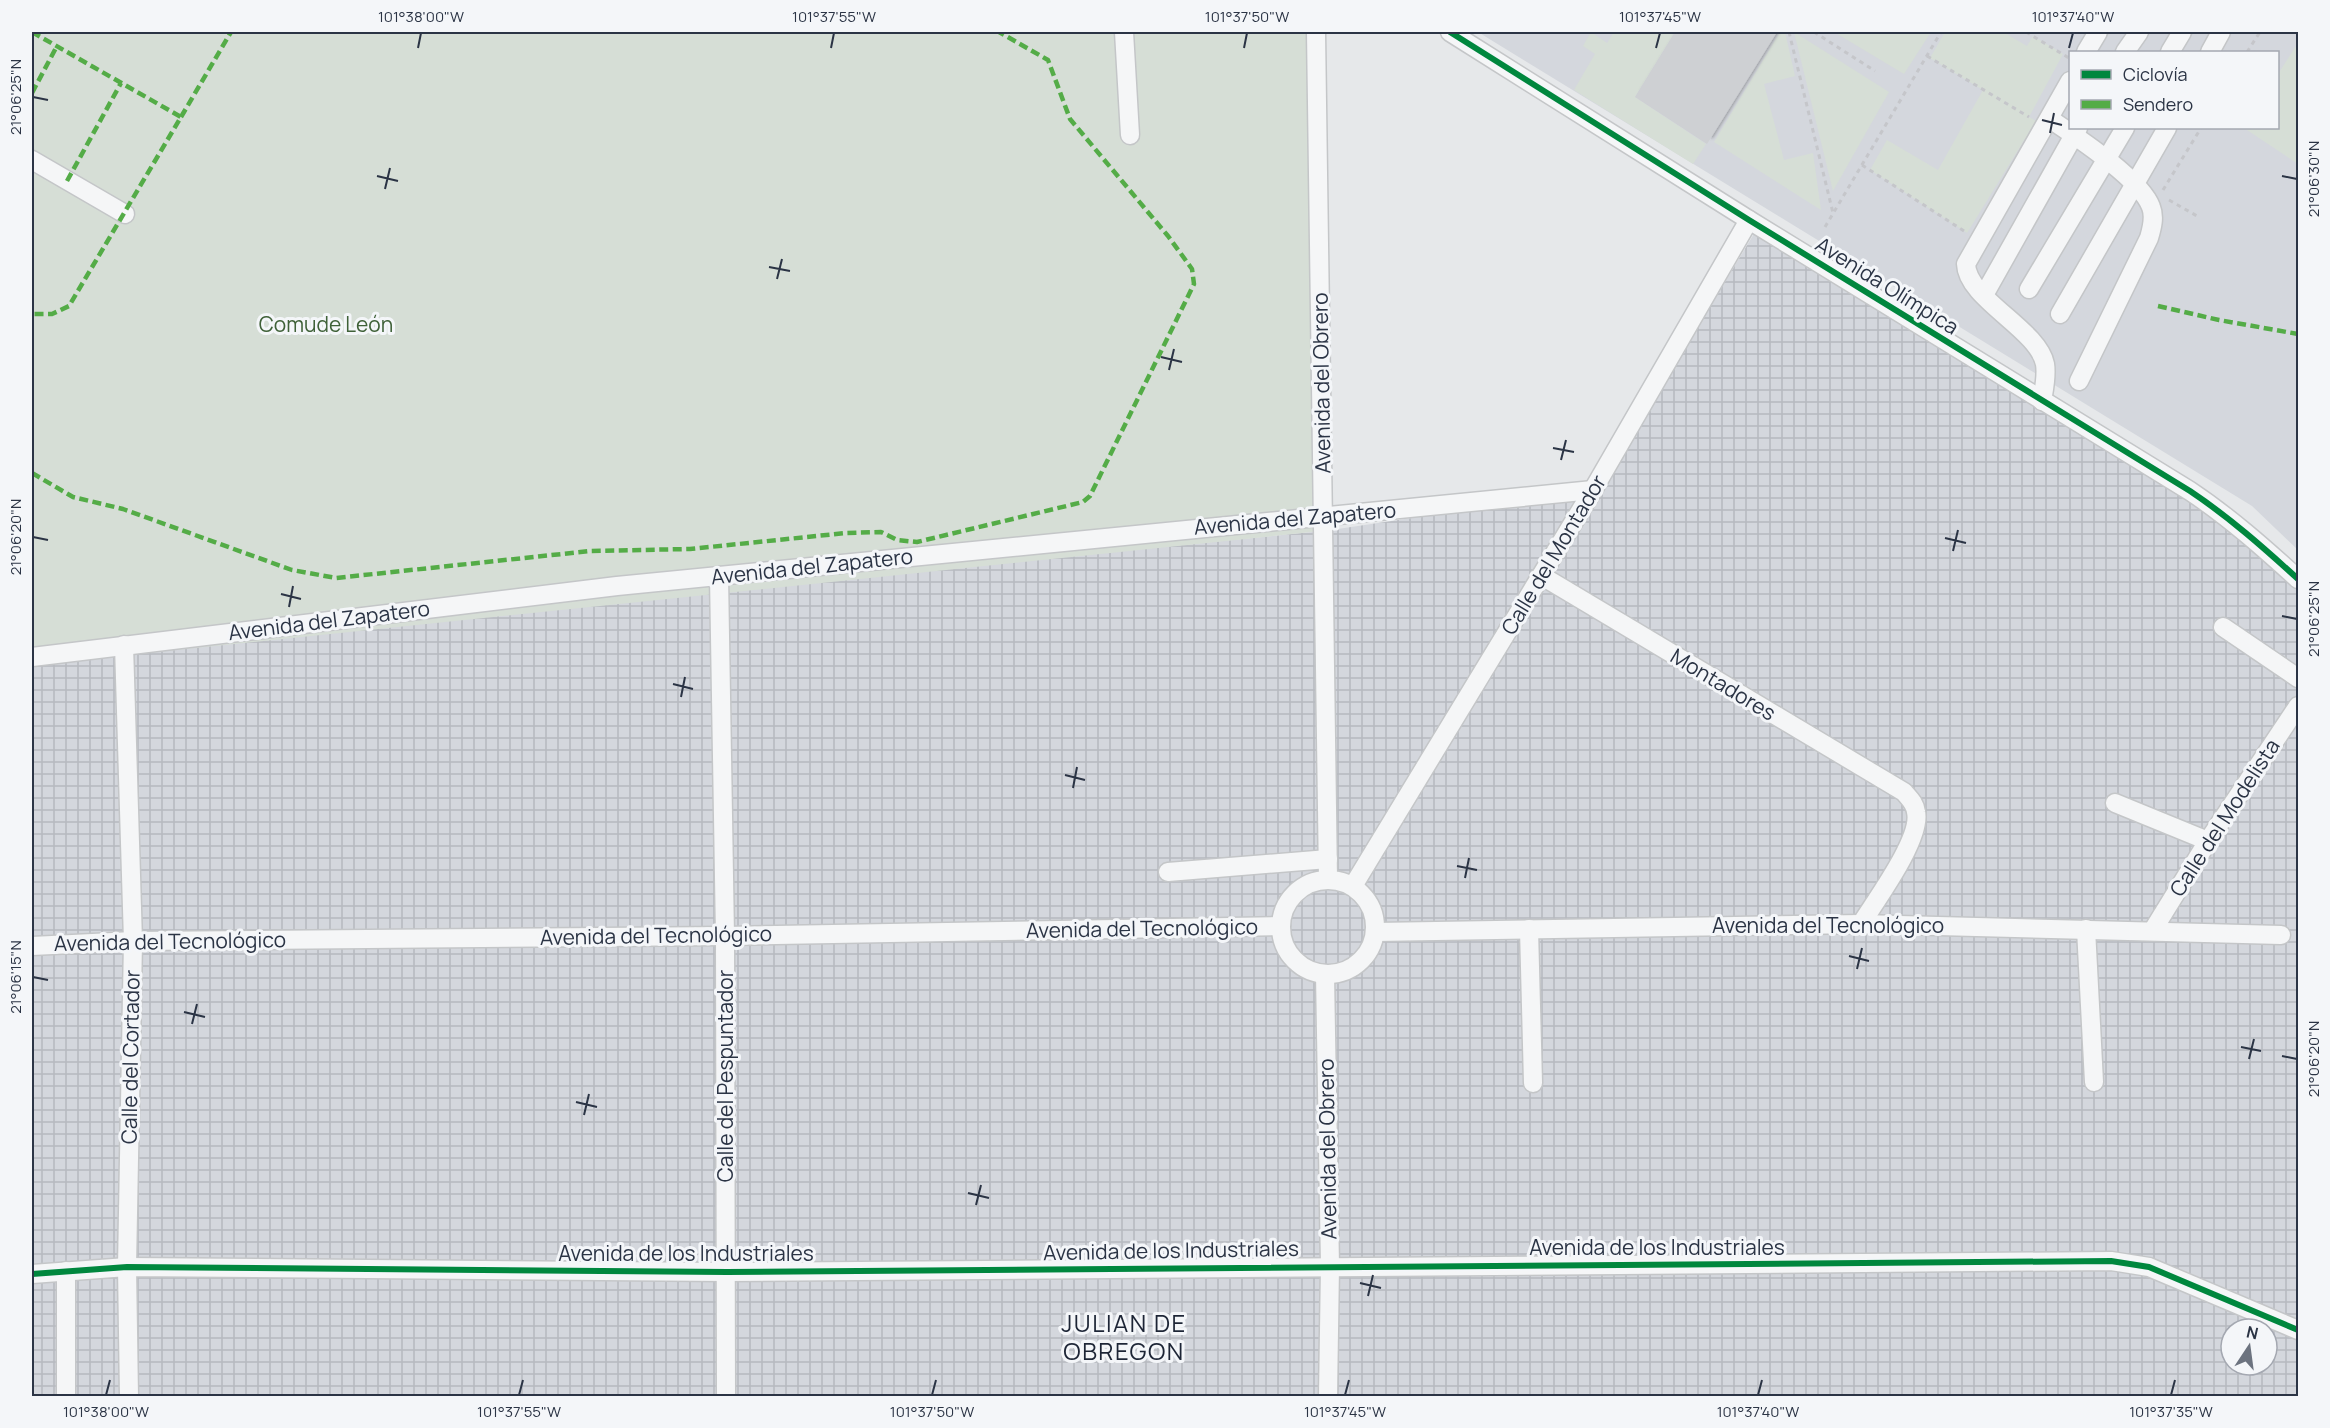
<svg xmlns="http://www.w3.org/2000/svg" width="2330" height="1428" font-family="Manrope,sans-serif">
	<defs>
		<pattern id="industrial-grid" width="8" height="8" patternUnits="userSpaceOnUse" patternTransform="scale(1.5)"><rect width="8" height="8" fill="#d4d7dd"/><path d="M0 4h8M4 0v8" fill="none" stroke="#b6b9bf"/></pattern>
		<filter id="shadow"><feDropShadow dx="5.5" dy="-5.5" stdDeviation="1.5" flood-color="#0004"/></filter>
	</defs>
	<rect width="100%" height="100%" fill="#e6e8ea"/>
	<path fill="#d4d7dd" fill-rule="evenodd" d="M1478,32H2298V550L2252,506ZM2070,52H2278V128H2070Z"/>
	<path fill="url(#industrial-grid)" fill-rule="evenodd" d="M1755,232L2235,523L2298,587V1396H32V661L1331,530L1600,490ZM2231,1329H2267V1365H2231Z"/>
	<g fill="#d6ded6">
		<path d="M32,32H1311L1331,530L32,665Z"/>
		<path d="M1591,32L1607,43L1614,32H1675L1635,97L1706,144L1693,164L1574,90L1595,54L1583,46Z"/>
		<path d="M1780,32H1785L1795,76L1764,84L1784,160L1813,153L1821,210L1714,142Z"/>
		<path d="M1794,32L1889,92L1833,191Z"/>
		<path d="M1834,32H1931L1904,74Z"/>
		<path d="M1945,32H2003L2027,46L2033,36L2063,54L2029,117L2036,121L1967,233L1870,170L1887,140L1938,170L1983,90L1930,58Z"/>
		<path d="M2298,43V164L2244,128H2278V74Z"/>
	</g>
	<path fill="#ced0d3" filter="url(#shadow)" d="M1675,32H1777L1707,144L1635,97Z"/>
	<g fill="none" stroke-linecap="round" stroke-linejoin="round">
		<defs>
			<g id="minor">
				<path d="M1124,32L1130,135"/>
				<path d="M1316,32L1328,879"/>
				<path d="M1450,32L1749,220L2190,491C2229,517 2264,548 2298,579"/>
				<path d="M2086,52L2098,32"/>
				<path d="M2125,52L2139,32"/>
				<path d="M2170,52L2182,32"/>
				<path d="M2210,52L2221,32"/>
				<path d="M2050,119C2075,136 2141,179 2151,207C2155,217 2152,228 2149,238L2079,381"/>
				<path d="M32,160L125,214"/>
				<path d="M2029,289L2125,128"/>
				<path d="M1984,295L2078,128"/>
				<path d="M2060,314L2167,128"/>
				<path d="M2042,401C2044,389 2047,376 2045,364C2038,329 1967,299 1966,264L2070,81"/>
				<path d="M719,576L725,936L726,1396"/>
				<path d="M1542,576L1904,792C1909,798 1915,803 1916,812C1922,838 1876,900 1861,924"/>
				<path d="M2223,627L2298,678"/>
				<path d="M124,645L133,941L127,1267L129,1396"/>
				<path d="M32,657L617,586L1593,490"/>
				<path d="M2115,803L2208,841"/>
				<path d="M1168,872L1328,859"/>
				<circle cx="1328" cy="927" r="47"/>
				<path d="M1353,886L1593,490L1749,220"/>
				<path d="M1529,929L1533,1083"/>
				<path d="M2086,929L2094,1082"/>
				<path d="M2153,930L2208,841L2298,706"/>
				<path d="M1376,932L1861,924L2281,935"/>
				<path d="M32,946L133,941L725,936L1281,926"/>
				<path d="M1325,974L1330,1266L1328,1396"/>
				<path d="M66,1271V1396"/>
				<path d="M32,1274L127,1267L727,1272L2111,1261L2149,1267L2298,1330"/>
			</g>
		</defs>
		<use href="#minor" stroke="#c4c6c8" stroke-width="21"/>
		<g stroke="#c5c6ca" stroke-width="3" stroke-dasharray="4.5 4.5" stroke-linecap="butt">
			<path d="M1789,32L1833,213"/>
			<path d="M1814,32L1875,71"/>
			<path d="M2026,32L2069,58"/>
			<path d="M2247,52L2260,32"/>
			<path d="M1927,56L2029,117"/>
			<path d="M1862,165L1964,231"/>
			<path d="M2163,190L2201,128"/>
			<path d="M2169,200L2197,216"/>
			<path d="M1825,227L1941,32"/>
		</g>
		<use href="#minor" stroke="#f5f6f7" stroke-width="18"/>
		<g stroke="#54ac47" stroke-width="4.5" stroke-dasharray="9 4.5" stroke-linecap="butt">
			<path d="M32,32L181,117L69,306L52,314H32"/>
			<path d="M32,93L57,46"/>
			<path d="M181,117L231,32"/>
			<path d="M67,181L121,83"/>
			<path d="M2158,306L2219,320L2298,334"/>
			<path d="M32,473L73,497L123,509L292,570L336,578L590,551L690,549L846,533L881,532L897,540L917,542L1083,502L1090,496L1194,284L1192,269L1168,236L1070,119L1048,60L999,32"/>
		</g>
		<defs>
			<g id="cycleway">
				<path d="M1450,32L1749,220L2190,491C2229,517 2264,548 2298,579"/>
				<path d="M32,1274L127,1267L727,1272L2111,1261L2149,1267L2298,1330"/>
			</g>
		</defs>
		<use href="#cycleway" stroke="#f4f6f9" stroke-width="10"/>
		<use href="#cycleway" stroke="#00873e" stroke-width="6"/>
	</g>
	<path fill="none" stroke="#2b3445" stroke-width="2" d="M418,48L421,33M831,48L834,33M1244,48L1247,33M1656,48L1660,33M2069,48L2073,33M33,97L48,100M2042,120L2062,125M2050,133L2054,113M377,176L398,181M2282,176L2297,179M385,189L390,168M769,267L790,271M777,279L782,259M1161,357L1182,362M1169,370L1174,349M1553,448L1574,452M1561,460L1566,440M33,537L48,540M1945,538L1966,543M1953,551L1958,530M281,594L301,599M289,607L293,586M2282,616L2297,619M673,684L693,689M681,697L685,677M1065,775L1085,780M1073,788L1077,767M1457,866L1477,870M1465,878L1469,858M1849,956L1869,961M1857,969L1862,948M33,977L48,980M184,1012L205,1017M192,1024L197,1004M2241,1047L2261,1051M2282,1056L2297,1059M2249,1059L2254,1039M576,1102L597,1107M584,1115L589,1094M968,1193L989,1198M976,1205L981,1185M1360,1283L1381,1288M1368,1296L1373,1275M106,1395L110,1380M519,1395L523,1380M932,1395L936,1380M1345,1395L1349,1380M1758,1395L1762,1380M2171,1395L2175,1380"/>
	<g text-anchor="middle" stroke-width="6" stroke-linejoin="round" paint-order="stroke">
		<g font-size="21" fill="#2b3445" stroke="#f4f6f9">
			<text transform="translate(1887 286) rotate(32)" y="7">Avenida Olímpica</text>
			<text transform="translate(1322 383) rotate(-91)" y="7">Avenida del Obrero</text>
			<text transform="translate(1295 519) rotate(-5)" y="7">Avenida del Zapatero</text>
			<text transform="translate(1554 555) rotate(-59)" y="7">Calle del Montador</text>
			<text transform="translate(812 567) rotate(-6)" y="7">Avenida del Zapatero</text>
			<text transform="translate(329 621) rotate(-7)" y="7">Avenida del Zapatero</text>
			<text transform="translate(1723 685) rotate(31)" y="7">Montadores</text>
			<text transform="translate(2225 818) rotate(-57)" y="7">Calle del Modelista</text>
			<text x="1828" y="933">Avenida del Tecnológico</text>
			<text transform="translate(1142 929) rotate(-1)" y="7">Avenida del Tecnológico</text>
			<text transform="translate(656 936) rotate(-1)" y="7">Avenida del Tecnológico</text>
			<text transform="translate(170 942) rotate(-1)" y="7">Avenida del Tecnológico</text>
			<text transform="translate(131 1057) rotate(-89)" y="7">Calle del Cortador</text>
			<text transform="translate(726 1076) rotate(-90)" y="7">Calle del Pespuntador</text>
			<text transform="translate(1328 1149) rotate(-91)" y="7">Avenida del Obrero</text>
			<text x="1657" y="1255">Avenida de los Industriales</text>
			<text transform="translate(1171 1251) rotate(-1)" y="7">Avenida de los Industriales</text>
			<text x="686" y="1261">Avenida de los Industriales</text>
		</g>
		<g font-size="21" fill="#3f6138" stroke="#f4f6f9">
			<text x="326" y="332">Comude León</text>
		</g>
		<g font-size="24" letter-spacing="1.5" fill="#1d2536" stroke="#f4f6f9">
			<text x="1124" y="1332">JULIAN DE<tspan x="1124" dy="28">OBREGON</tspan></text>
		</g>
	</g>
	<rect width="2330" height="1428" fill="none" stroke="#f4f6f9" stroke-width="66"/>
	<rect x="2069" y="51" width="210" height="78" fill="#f4f6f9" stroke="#a4a8b1" stroke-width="1.5"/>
	<rect x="2081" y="70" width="30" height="9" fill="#00873e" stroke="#a4a8b1" stroke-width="1.5"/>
	<text x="2123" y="81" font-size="18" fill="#2b3445">Ciclovía</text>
	<rect x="2081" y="100" width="30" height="9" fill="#54ac47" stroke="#a4a8b1" stroke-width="1.5"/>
	<text x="2123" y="111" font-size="18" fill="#2b3445">Sendero</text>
	<g transform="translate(2249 1347) rotate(13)"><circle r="28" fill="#f4f6f9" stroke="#a4a8b1" stroke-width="1.5"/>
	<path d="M0-4.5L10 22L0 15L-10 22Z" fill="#6c737f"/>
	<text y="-9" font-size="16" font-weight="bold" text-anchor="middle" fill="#2b3445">N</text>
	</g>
	<rect x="33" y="33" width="2264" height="1362" fill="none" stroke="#2b3445" stroke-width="2"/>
	<g font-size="15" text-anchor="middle" fill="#2b3445">
		<text x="421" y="22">101°38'00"W</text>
		<text x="834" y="22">101°37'55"W</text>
		<text x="1247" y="22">101°37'50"W</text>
		<text x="1660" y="22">101°37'45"W</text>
		<text x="2073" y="22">101°37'40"W</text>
		<text transform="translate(16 97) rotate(-90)" y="5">21°06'25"N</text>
		<text transform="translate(2314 179) rotate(-90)" y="5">21°06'30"N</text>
		<text transform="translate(16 537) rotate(-90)" y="5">21°06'20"N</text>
		<text transform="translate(2314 619) rotate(-90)" y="5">21°06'25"N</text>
		<text transform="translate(16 977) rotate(-90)" y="5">21°06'15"N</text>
		<text transform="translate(2314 1059) rotate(-90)" y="5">21°06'20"N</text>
		<text x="106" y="1417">101°38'00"W</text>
		<text x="519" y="1417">101°37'55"W</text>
		<text x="932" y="1417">101°37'50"W</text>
		<text x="1345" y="1417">101°37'45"W</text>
		<text x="1758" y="1417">101°37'40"W</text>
		<text x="2171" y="1417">101°37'35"W</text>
	</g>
</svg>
